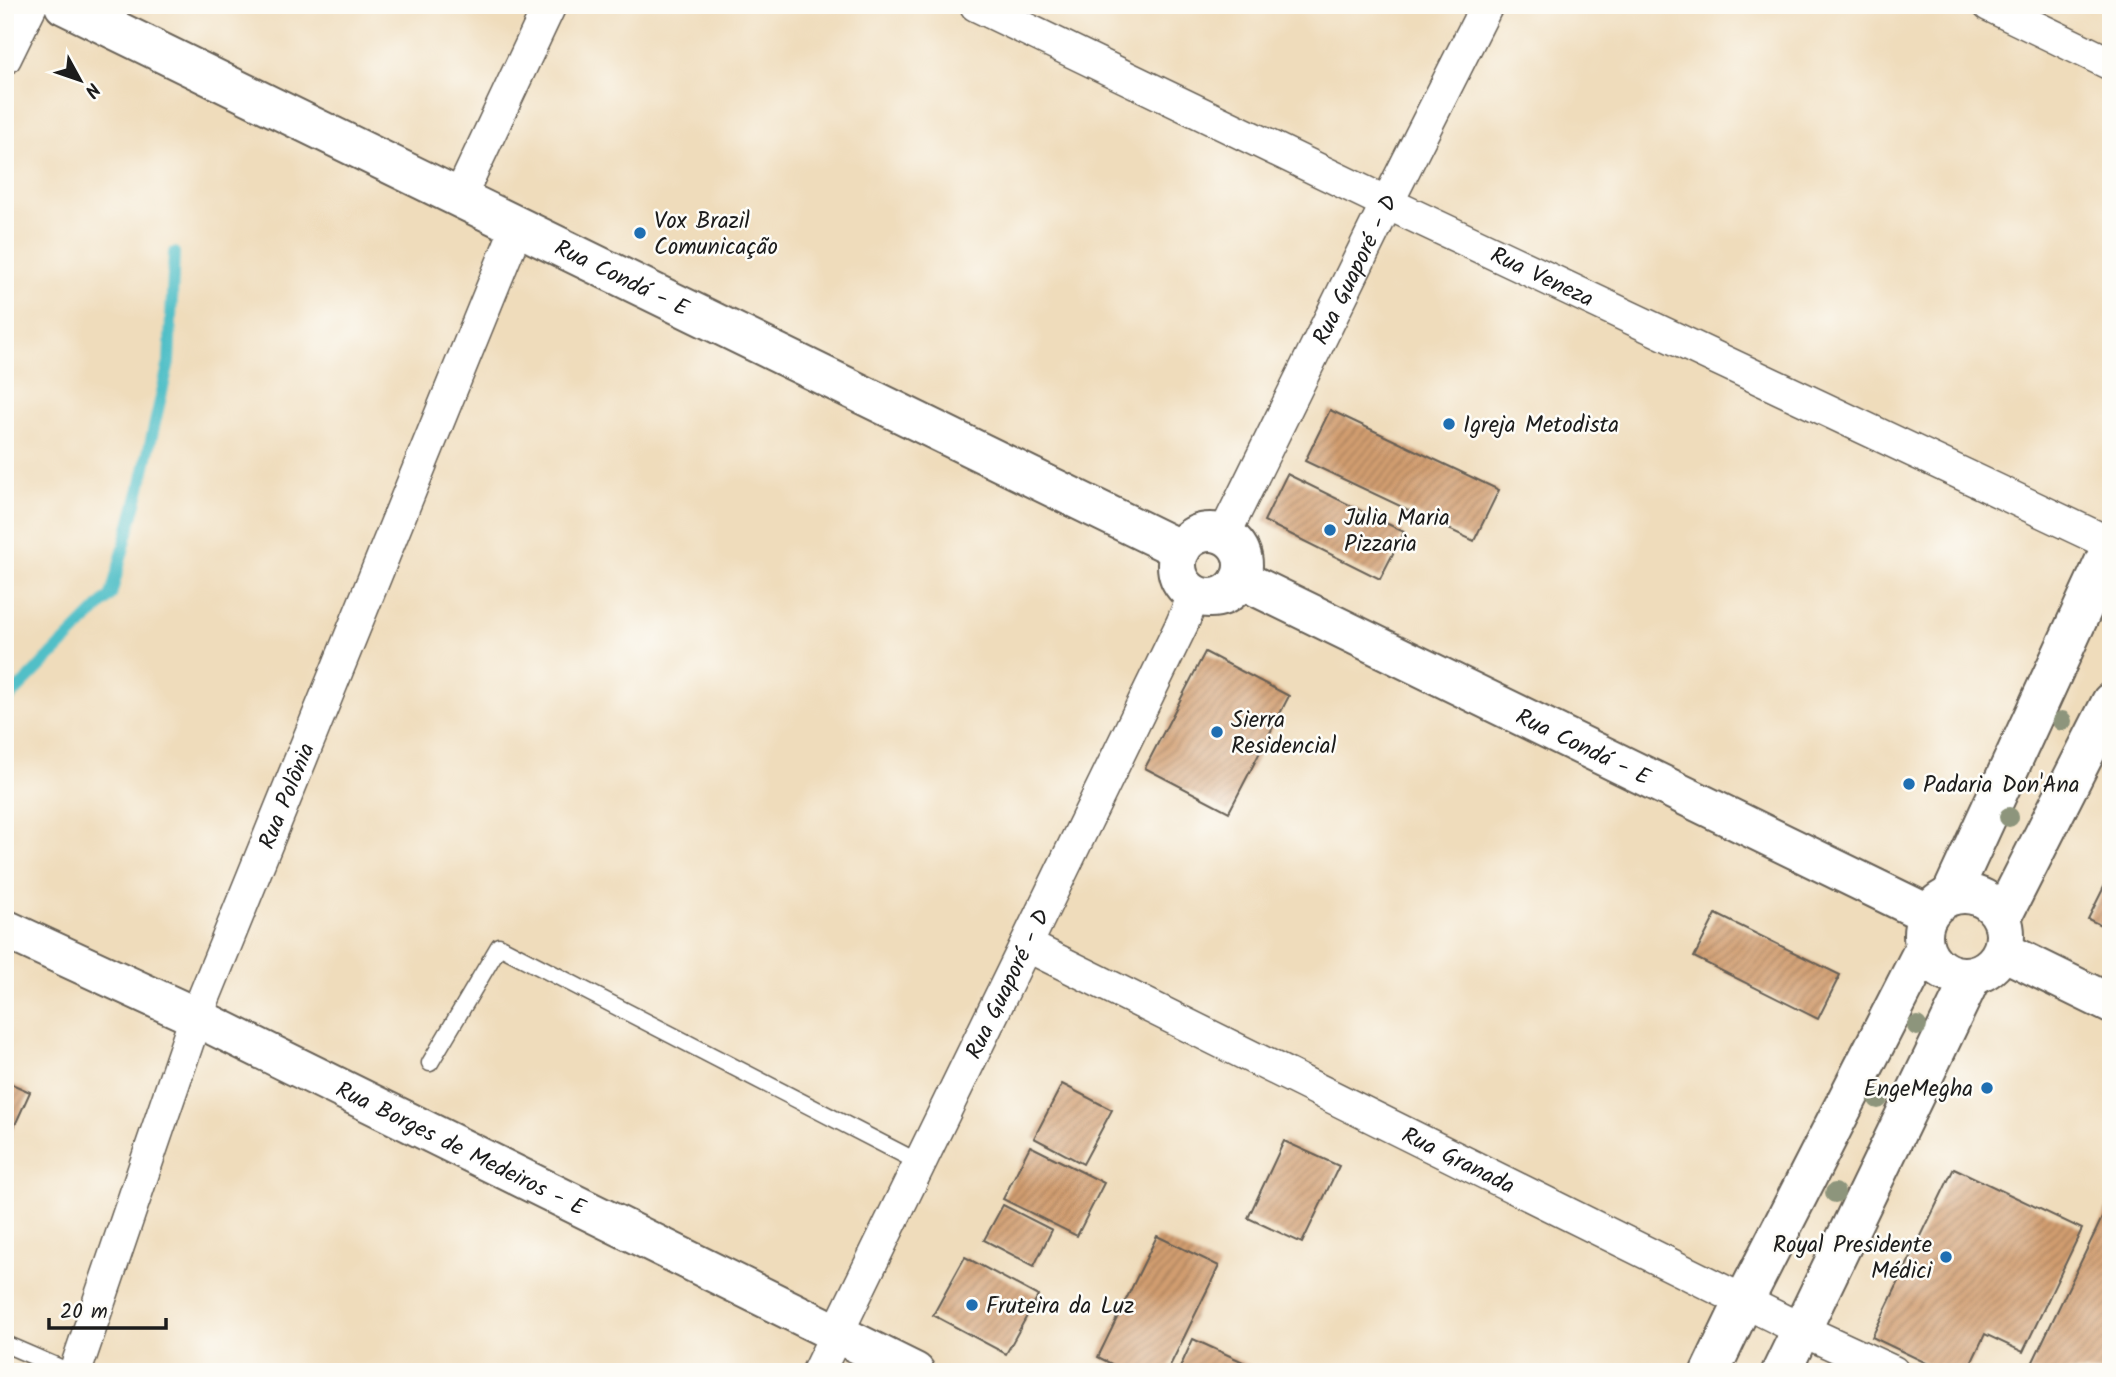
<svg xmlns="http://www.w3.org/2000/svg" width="2116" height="1377" font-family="Kalam,sans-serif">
	<defs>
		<pattern id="building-hatch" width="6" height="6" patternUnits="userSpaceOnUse" patternTransform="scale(1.75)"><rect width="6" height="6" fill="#d19d70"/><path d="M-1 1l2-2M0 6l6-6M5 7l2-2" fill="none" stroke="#a97f5b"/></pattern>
	</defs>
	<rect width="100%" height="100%" fill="#fdfcf7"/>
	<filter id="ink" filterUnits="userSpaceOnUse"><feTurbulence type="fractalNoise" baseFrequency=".0143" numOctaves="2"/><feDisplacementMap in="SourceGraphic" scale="14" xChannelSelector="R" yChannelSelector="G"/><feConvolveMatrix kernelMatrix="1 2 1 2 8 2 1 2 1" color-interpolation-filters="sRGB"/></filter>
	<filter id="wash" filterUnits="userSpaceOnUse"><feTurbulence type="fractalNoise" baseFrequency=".00686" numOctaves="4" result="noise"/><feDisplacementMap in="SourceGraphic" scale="28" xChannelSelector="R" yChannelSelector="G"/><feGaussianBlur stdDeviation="1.57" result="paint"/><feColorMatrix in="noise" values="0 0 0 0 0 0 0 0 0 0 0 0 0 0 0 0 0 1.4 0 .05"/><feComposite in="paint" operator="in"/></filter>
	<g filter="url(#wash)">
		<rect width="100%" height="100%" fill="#efdcbb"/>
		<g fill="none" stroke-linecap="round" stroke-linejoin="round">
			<path stroke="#51bfc7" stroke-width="12" d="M5,702L111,595L139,492L169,362L174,253"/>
		</g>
		<g id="blocks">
			<g fill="url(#building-hatch)">
				<path d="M1330,410L1499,490L1474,541L1305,461Z"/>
				<path d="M1287,474L1404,532L1380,579L1264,521Z"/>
				<path d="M1205,652L1289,696L1229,812L1145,768Z"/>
				<path d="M2111,873V930L2088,919Z"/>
				<path d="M1716,914L1840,975L1818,1019L1694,957Z"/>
				<path d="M5,1081L30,1092L5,1147Z"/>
				<path d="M1062,1084L1112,1110L1083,1164L1034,1138Z"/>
				<path d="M1284,1141L1339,1166L1302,1243L1248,1218Z"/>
				<path d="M1030,1146L1104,1183L1077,1236L1003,1199Z"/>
				<path d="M1954,1168L2082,1229L2023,1352L1985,1334L1967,1372H1945L1872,1337Z"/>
				<path d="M2111,1199V1364L2107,1372H2028Z"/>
				<path d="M1003,1205L1052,1230L1034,1266L984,1240Z"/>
				<path d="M1157,1236L1219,1266L1167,1372H1127L1098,1357Z"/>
				<path d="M965,1257L1038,1296L1006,1354L933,1315Z"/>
				<path d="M1193,1339L1265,1372H1178Z"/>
			</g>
		</g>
	</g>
	<g filter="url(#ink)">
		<use href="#blocks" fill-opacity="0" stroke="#665f54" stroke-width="2"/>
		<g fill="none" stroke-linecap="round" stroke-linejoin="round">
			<defs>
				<g id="service">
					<path d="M430,1063L499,946L920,1163"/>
					<path d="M5,1344L70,1372"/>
				</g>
				<g id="minor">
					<path id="s1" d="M976,5L1387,203L2111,544"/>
					<path d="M1989,5L2111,64"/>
					<path d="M5,58L31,5"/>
					<path d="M459,198L550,5"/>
					<path id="s2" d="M1224,535L1387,203L1487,5"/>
					<path id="s3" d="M1026,945L1802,1330L1893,1372"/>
					<path id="s4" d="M75,1372L196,1017L517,227"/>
					<path id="s5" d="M818,1372L1182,624L1195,593"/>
				</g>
				<g id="tertiary">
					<path id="s6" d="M64,5L1181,550"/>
					<circle cx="1210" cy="565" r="33"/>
					<path id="s7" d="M1240,579L1928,914"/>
					<circle cx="1964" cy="935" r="41"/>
					<path d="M1951,895L2111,547"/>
					<path d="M2002,917L2111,702"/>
					<path id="s8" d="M5,929L196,1017L915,1372"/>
					<path d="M2003,951L2111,1004"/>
					<path d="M1710,1372L1744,1301L1924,949"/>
					<path d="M1781,1372L1972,976"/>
				</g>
			</defs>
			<use href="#service" stroke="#665f54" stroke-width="19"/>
			<use href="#minor" stroke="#665f54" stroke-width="35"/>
			<use href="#tertiary" stroke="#665f54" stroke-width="42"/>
			<use href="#service" stroke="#fff" stroke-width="16"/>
			<use href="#minor" stroke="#fff" stroke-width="32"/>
			<use href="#tertiary" stroke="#fff" stroke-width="38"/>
		</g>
		<g fill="#8d957b">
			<circle cx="2062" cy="721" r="10"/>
			<circle cx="2009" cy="817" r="10"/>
			<circle cx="1917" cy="1026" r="10"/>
			<circle cx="1878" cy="1099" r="10"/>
			<circle cx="1835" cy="1193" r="10"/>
		</g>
	</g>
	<g fill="#1f6fb2" stroke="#fdfcf7" stroke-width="2.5">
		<circle cx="640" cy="233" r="7"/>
		<circle cx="1449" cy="424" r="7"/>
		<circle cx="1330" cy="530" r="7"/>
		<circle cx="1217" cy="732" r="7"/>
		<circle cx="1909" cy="784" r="7"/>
		<circle cx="1987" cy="1088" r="7"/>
		<circle cx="1946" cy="1257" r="7"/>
		<circle cx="972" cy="1305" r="7"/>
	</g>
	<g text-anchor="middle" stroke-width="5" stroke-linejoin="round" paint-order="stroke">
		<g font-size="23" fill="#1c1c1c" stroke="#fdfcf7" text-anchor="start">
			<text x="654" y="228">Vox Brazil<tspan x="654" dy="26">Comunicação</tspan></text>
			<text x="1463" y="432">Igreja Metodista</text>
			<text x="1344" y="525">Julia Maria<tspan x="1344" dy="26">Pizzaria</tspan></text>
			<text x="1231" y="727">Sierra<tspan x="1231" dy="26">Residencial</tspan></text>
			<text x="1923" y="792">Padaria Don'Ana</text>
			<text x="1973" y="1096" text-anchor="end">EngeMegha</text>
			<text x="1932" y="1252" text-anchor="end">Royal Presidente<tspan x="1932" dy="26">Médici</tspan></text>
			<text x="986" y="1313">Fruteira da Luz</text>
		</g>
		<g font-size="23" fill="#1c1c1c" stroke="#fdfcf7">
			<text dy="8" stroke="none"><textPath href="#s2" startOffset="296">Rua Guaporé - D</textPath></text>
			<text dy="8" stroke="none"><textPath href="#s1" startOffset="628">Rua Veneza</textPath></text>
			<text dy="8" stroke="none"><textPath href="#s6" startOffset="621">Rua Condá - E</textPath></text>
			<text dy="8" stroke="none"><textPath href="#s7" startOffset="382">Rua Condá - E</textPath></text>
			<text dy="8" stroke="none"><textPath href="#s4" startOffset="614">Rua Polônia</textPath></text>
			<text dy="8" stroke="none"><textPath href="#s5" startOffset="432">Rua Guaporé - D</textPath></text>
			<text dy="8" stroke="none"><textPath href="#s8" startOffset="506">Rua Borges de Medeiros - E</textPath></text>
			<text dy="8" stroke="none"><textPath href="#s3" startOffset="483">Rua Granada</textPath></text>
		</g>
	</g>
	<rect width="2116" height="1377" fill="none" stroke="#fdfcf7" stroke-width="28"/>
	<g transform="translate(80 80) rotate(130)" stroke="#fdfcf7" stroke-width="5" paint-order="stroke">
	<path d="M0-5L12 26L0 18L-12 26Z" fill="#1c1c1c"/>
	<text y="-10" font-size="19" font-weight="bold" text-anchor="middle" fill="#1c1c1c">N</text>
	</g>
	<path d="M49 1318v10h117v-10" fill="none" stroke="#1c1c1c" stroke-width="3.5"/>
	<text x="60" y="1318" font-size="21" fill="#1c1c1c" stroke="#fdfcf7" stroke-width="5" paint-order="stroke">20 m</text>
</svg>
